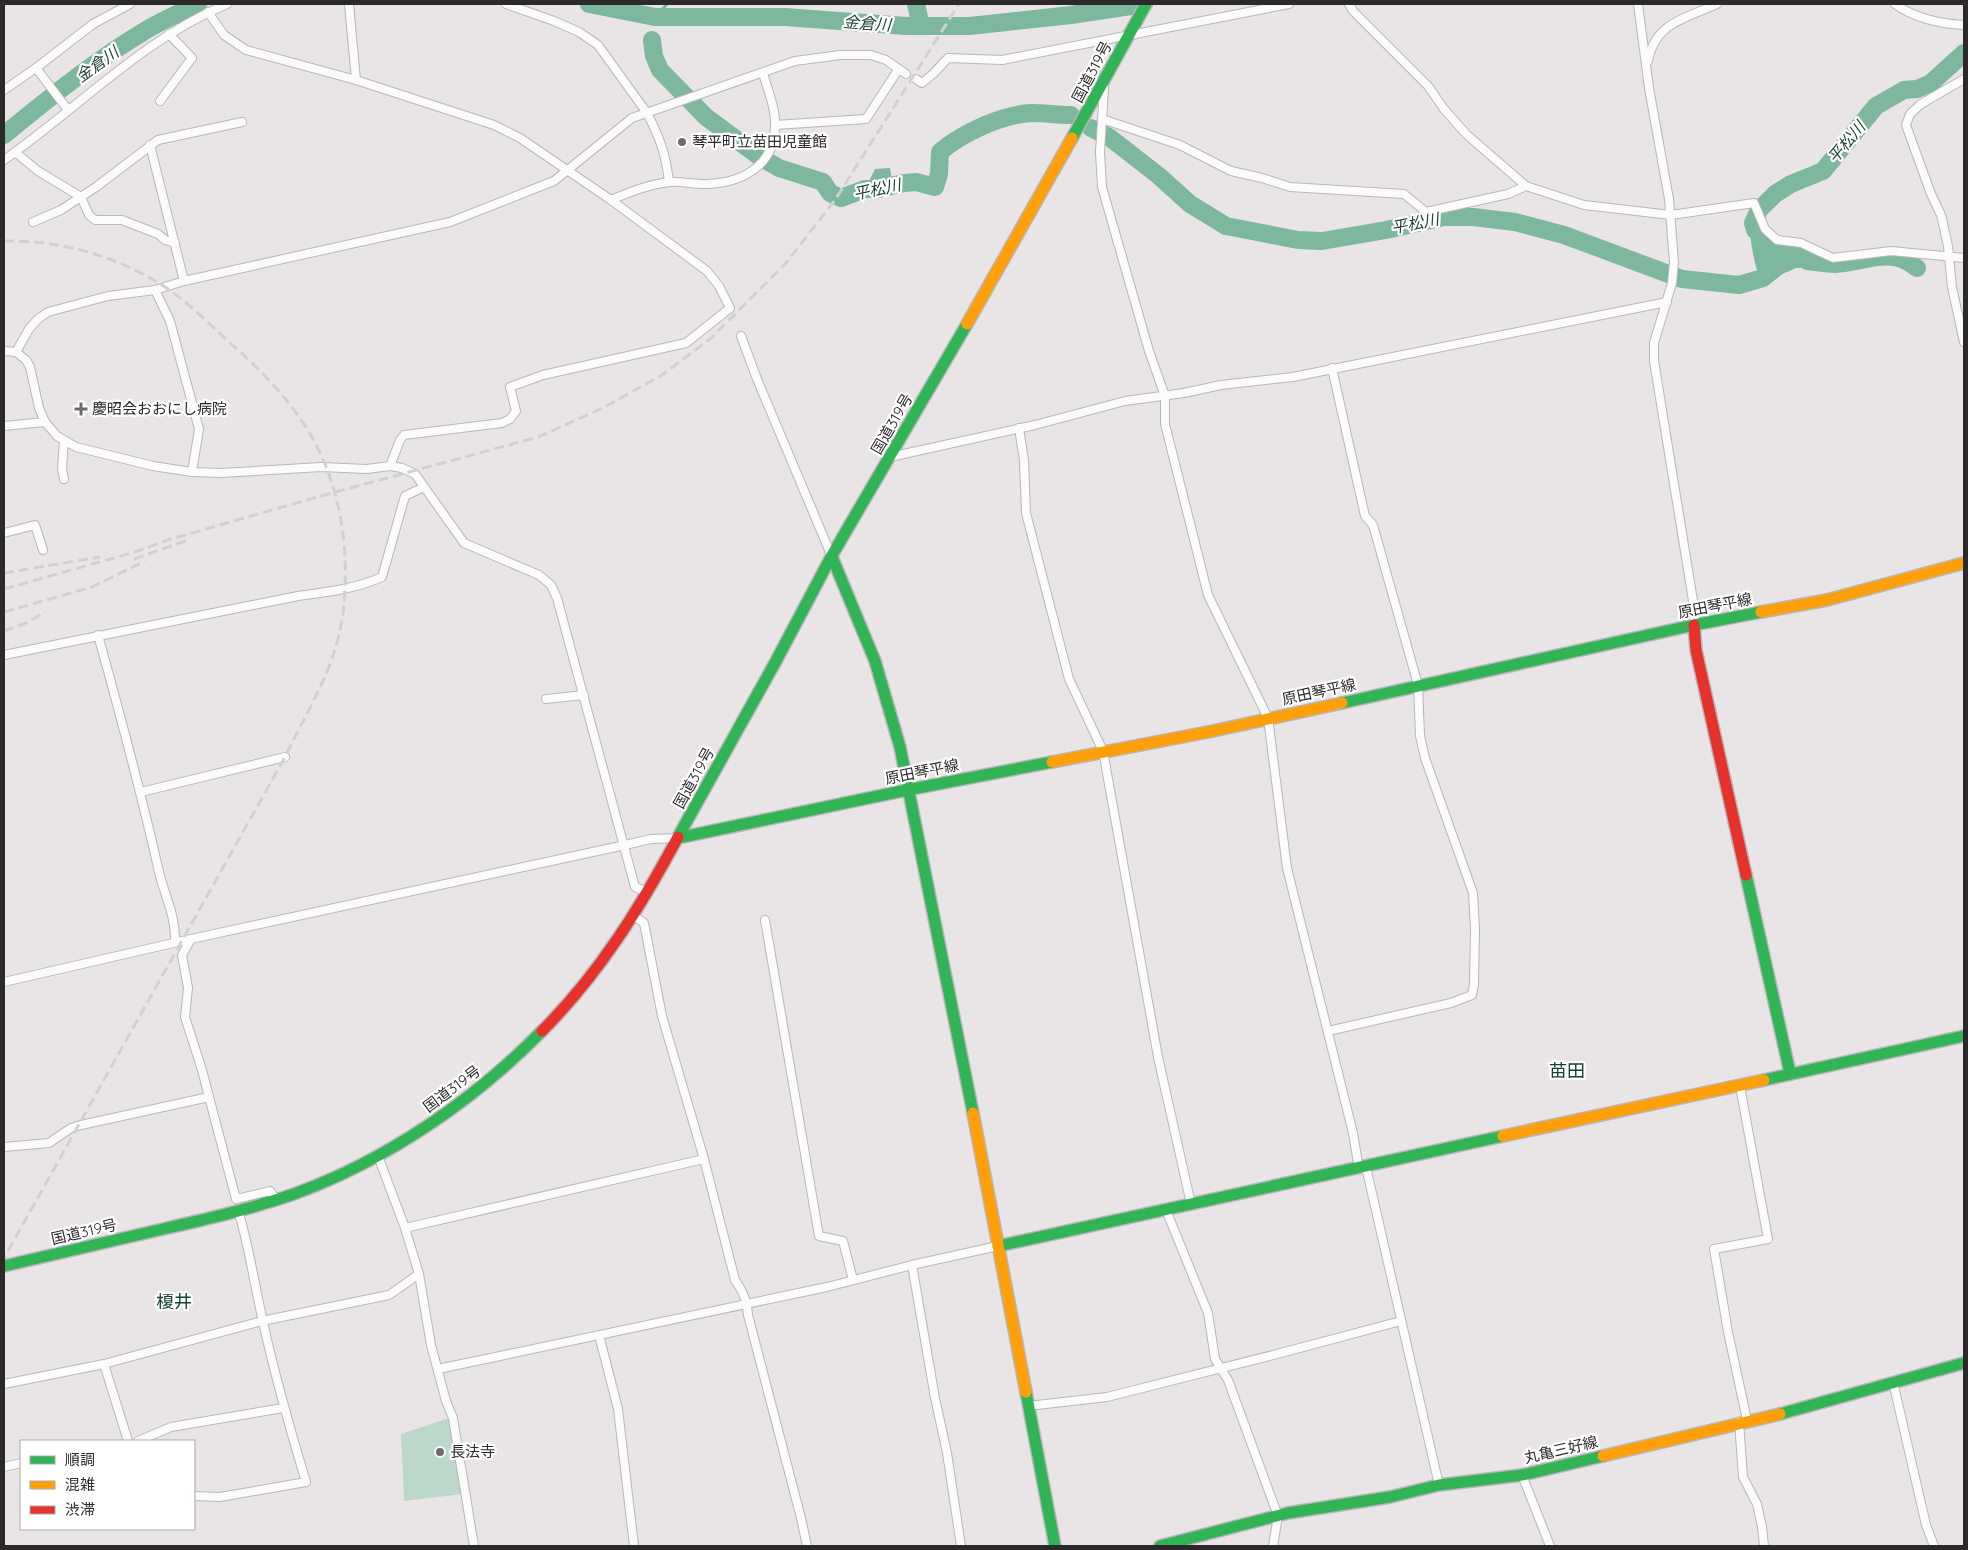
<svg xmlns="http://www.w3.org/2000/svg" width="1968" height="1550" font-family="Quicksand,'Noto Sans JP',sans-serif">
	<rect width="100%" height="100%" fill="#e9e5e7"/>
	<path fill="#bcd8ca" d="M449,1418L463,1494L404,1501L401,1434Z"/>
	<g fill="#7cb79e">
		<path d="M890,168L892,180L870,183V179L875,169Z"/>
		<path d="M1750,210H1753L1765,234L1773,242L1807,248L1831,263L1830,266L1796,268L1762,283C1752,261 1749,234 1750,210Z"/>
	</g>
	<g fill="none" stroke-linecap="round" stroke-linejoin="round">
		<path stroke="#7cb79e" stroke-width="3" d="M655,17L667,4"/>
		<g stroke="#7cb79e" stroke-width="18">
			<path d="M589,4L655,17H785L906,26H970L1071,15L1144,4"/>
			<path d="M916,4L921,26"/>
			<path d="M652,40L654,56L660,70L706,117L760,157L779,168L823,182L830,193L841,198L865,189H878L904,183L916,182L935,187L939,174L940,152C962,133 1003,114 1032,113C1045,113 1058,115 1071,115"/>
			<path d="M1091,128L1109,137L1159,176L1190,204L1226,226L1298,240L1322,241L1386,230L1444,217H1473L1515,222L1564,235L1682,279L1739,285L1763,278L1778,266"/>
			<path d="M4,135C48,99 93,62 143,32C160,21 180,13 198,4"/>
			<path d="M1755,230L1753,223L1759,210L1775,194L1791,184L1823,171L1876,106L1904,90L1917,89L1931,83L1964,53"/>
			<path d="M1807,261C1816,262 1826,264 1835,264C1866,262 1890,246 1917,268"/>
		</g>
		<defs>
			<g id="street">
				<path d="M349,4L356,80"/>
				<path d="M506,4L554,21L579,32L598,45L647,113C660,138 666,155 669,182"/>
				<path d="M1349,4L1353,11L1428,86L1444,109L1466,134L1526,186L1584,205L1671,215L1754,203L1765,229L1777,240L1801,243L1833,258L1891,251L1964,258"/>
				<path d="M1638,4L1649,88L1669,199L1674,262L1672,283L1654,343V361L1695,613L1694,625"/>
				<path d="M1895,4C1914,18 1941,24 1964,25"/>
				<path d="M208,12L224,35L246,50L356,80L494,125L520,138L611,200L707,271L719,286L730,308L686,343L543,375L510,387L516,411L510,419L502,423L404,435L400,440L390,466"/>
				<path d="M1648,61C1655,22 1687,18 1717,4"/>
				<path d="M36,68L68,110"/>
				<path d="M916,79L922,83L933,74L948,58L1002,60L1289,4"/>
				<path d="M1964,79L1921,104L1910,114L1906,125L1931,194L1941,215L1948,246L1952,287L1964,342"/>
				<path d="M1104,88L1100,152L1102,187L1149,351L1165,396V424L1208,595L1268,718L1287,868L1353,1133L1359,1169"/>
				<path d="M4,90L36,68L93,24L130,4"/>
				<path d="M160,101L192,58L169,34"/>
				<path d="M1102,119L1180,145L1231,171L1262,178L1290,187L1404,194L1426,212L1508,194L1526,186"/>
				<path d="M775,125L866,119L898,70"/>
				<path d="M150,145L184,281"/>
				<path d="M15,152L38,171L81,197L89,215L95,220H122L158,234L165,240L175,243"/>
				<path d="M4,160C78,108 143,39 227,4"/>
				<path d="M611,200C630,192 649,184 670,182C683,181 696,185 708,184C746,182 777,163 775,121C775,106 767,88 763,73"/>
				<path d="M33,222L61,210L96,187L158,140L242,122"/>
				<path d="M155,290L170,321L199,429L192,472"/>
				<path d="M741,336L757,379L832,557"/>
				<path d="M4,351L16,352"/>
				<path d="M4,426L45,422"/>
				<path d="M1019,428L1024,460L1026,513L1041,571L1069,679L1103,751L1158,1057L1191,1204"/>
				<path d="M64,441L62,469L64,479"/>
				<path d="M890,457L1035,425L1125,401L1184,393L1221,385L1293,377L1667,302"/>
				<path d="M4,533L35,525L43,550"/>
				<path d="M98,635C120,714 141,792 159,872C165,897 176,916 175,942"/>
				<path d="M4,655L298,596C327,592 355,589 382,577L405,496L424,487"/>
				<path d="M546,699L584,695"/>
				<path d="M141,792L285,757"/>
				<path d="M647,892L635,887L557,598L551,585L539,575L464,543L415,474L402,468L390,466L367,469L321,467L221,473L192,472L153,466L76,447L57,436L45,422L39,408L30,367L26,360L16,352L29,329L38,319L48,312L108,296L155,290L184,281L450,222L554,181L632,118L795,61L840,55H871L886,60L906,74"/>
				<path d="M633,915L644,923L662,1016L704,1159L735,1280C743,1292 747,1300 748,1315L801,1518L807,1546"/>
				<path d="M765,920L819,1236L843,1241L853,1280"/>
				<path d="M4,982L182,941L625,845L651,839L678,838"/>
				<path d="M1328,1031L1451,1003L1472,995L1474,984L1475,929L1473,893L1425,758L1420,736L1418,685L1373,525L1365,516L1332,368"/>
				<path d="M1740,1086L1768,1239L1714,1249L1728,1332L1747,1420"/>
				<path d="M209,1097L236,1199L270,1191L277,1200"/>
				<path d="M4,1147L49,1143L71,1128L81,1125L209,1097L202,1070L185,1017L188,988L182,955L191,939"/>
				<path d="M378,1156L405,1228L419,1274L431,1345L446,1401L453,1418L474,1546"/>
				<path d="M1366,1167L1439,1485"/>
				<path d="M1166,1210L1208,1313L1215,1359L1228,1380L1278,1516L1273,1546"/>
				<path d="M405,1228L704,1159"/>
				<path d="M912,1265L935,1398L947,1453L961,1546"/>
				<path d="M599,1335L618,1409L634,1546"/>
				<path d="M104,1364L128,1441"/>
				<path d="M438,1369L827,1287L912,1265L998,1246"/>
				<path d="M1893,1382L1926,1525L1934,1546"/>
				<path d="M4,1384L104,1364L262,1321L389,1295L419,1274"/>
				<path d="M1028,1406L1107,1397L1277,1354L1401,1321"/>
				<path d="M1739,1422L1743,1477L1757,1504L1762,1527L1764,1546"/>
				<path d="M138,1441L171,1427L283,1408"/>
				<path d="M4,1467L21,1463"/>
				<path d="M1522,1475L1550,1546"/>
				<path d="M194,1496L220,1497L306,1482C290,1429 275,1376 263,1322C255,1287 250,1252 240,1217"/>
			</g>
			<g id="fast">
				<path d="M1072,138L1146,4"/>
				<path d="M832,557L875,661L900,747L973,1113"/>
				<path d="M1342,703L1694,625L1761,612"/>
				<path d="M678,837L776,661L831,557L967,324"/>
				<path d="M678,838L907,790L1052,762"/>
				<path d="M1746,875L1790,1073"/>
				<path d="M1764,1080L1964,1036"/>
				<path d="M998,1246L1503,1136"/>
				<path d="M4,1266C57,1254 110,1241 163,1229C207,1219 251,1209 294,1194C387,1160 473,1101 542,1031"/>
				<path d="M1026,1392L1055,1546"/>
				<path d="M1780,1414L1964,1363"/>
				<path d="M1160,1546L1288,1513L1390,1497L1439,1485L1522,1475L1603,1456"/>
			</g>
			<g id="slow">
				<path d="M967,324L1072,138"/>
				<path d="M1761,612L1827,600L1964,563"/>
				<path d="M1052,762L1213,731L1342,703"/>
				<path d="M973,1113L1026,1392"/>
				<path d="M1503,1136L1764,1080"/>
				<path d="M1603,1456L1780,1414"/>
			</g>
			<g id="jam">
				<path d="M1694,625L1696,650L1746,875"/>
				<path d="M542,1031C599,974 640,908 678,837"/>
			</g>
		</defs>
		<use href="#street" stroke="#b8b6b7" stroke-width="10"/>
		<use href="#fast" stroke="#b8b6b7" stroke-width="14"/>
		<use href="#slow" stroke="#b8b6b7" stroke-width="14"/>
		<use href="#jam" stroke="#b8b6b7" stroke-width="14"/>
		<use href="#street" stroke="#fcfbfb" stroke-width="8"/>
		<use href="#fast" stroke="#30b455" stroke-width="11"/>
		<use href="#slow" stroke="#ff9f0a" stroke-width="11"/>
		<use href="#jam" stroke="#e5322d" stroke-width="11"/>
		<g stroke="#d0d0d0" stroke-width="3" stroke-dasharray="10 5" stroke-linecap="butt">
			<path d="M4,241C61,240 117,256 165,287C188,302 208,323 228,341C269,377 307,417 327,469C341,506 347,548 345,588C343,657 314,697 285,757L4,1258"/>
			<path d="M134,559L188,540"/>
			<path d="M4,573L100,557"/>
			<path d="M4,589L135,552L171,539L321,496L538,437L603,408L662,375L710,339L786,263L835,200L959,4"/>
			<path d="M4,612L92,587L145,561"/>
			<path d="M4,631L26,623L45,612"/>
		</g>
	</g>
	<g fill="#6e6b6c" stroke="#fff" stroke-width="2">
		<circle cx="682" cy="142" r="5"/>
		<path d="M78.5 401.5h5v5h5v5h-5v5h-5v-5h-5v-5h5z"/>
		<circle cx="440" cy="1452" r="5"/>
	</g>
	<g text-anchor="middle" stroke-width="4.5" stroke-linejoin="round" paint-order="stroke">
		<g font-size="15" fill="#2b292a" stroke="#fff">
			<text transform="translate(1092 72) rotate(-62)" y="5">国道319号</text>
			<text transform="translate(892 424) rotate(-60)" y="5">国道319号</text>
			<text transform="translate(1715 606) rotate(-11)" y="5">原田琴平線</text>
			<text transform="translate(1319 692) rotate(-12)" y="5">原田琴平線</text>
			<text transform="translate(922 772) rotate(-11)" y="5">原田琴平線</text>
			<text transform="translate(694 778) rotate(-61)" y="5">国道319号</text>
			<text transform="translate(452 1089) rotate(-37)" y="5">国道319号</text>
			<text transform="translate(84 1232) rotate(-13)" y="5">国道319号</text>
			<text transform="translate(1561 1450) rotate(-13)" y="5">丸亀三好線</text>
		</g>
		<g font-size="15" fill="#2b292a" stroke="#fff" text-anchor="start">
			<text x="692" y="147">琴平町立苗田児童館</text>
			<text x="92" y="414">慶昭会おおにし病院</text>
			<text x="450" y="1457">長法寺</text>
		</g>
		<g font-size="16" font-style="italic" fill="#1c4232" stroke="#fff">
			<text transform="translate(867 23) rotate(4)" y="6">金倉川</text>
			<text transform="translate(97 64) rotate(-36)" y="6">金倉川</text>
			<text transform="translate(1846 142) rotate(-50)" y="6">平松川</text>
			<text transform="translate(877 189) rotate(-12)" y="6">平松川</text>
			<text transform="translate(1415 223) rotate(-11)" y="6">平松川</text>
		</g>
		<g font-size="18" fill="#144230" stroke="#fff">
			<text x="1567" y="1077">苗田</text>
			<text x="174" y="1308">榎井</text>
		</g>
	</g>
	<rect width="1968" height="1550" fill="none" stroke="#2b292a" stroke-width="10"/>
	<rect x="20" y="1440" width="175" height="90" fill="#ffffff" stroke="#aaa9aa"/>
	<rect x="30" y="1456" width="25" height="8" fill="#30b455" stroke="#aaa9aa"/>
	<text x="65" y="1465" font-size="15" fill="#2b292a">順調</text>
	<rect x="30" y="1481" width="25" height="8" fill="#ff9f0a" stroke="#aaa9aa"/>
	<text x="65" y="1490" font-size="15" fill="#2b292a">混雑</text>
	<rect x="30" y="1506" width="25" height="8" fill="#e5322d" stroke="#aaa9aa"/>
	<text x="65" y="1515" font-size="15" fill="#2b292a">渋滞</text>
</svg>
